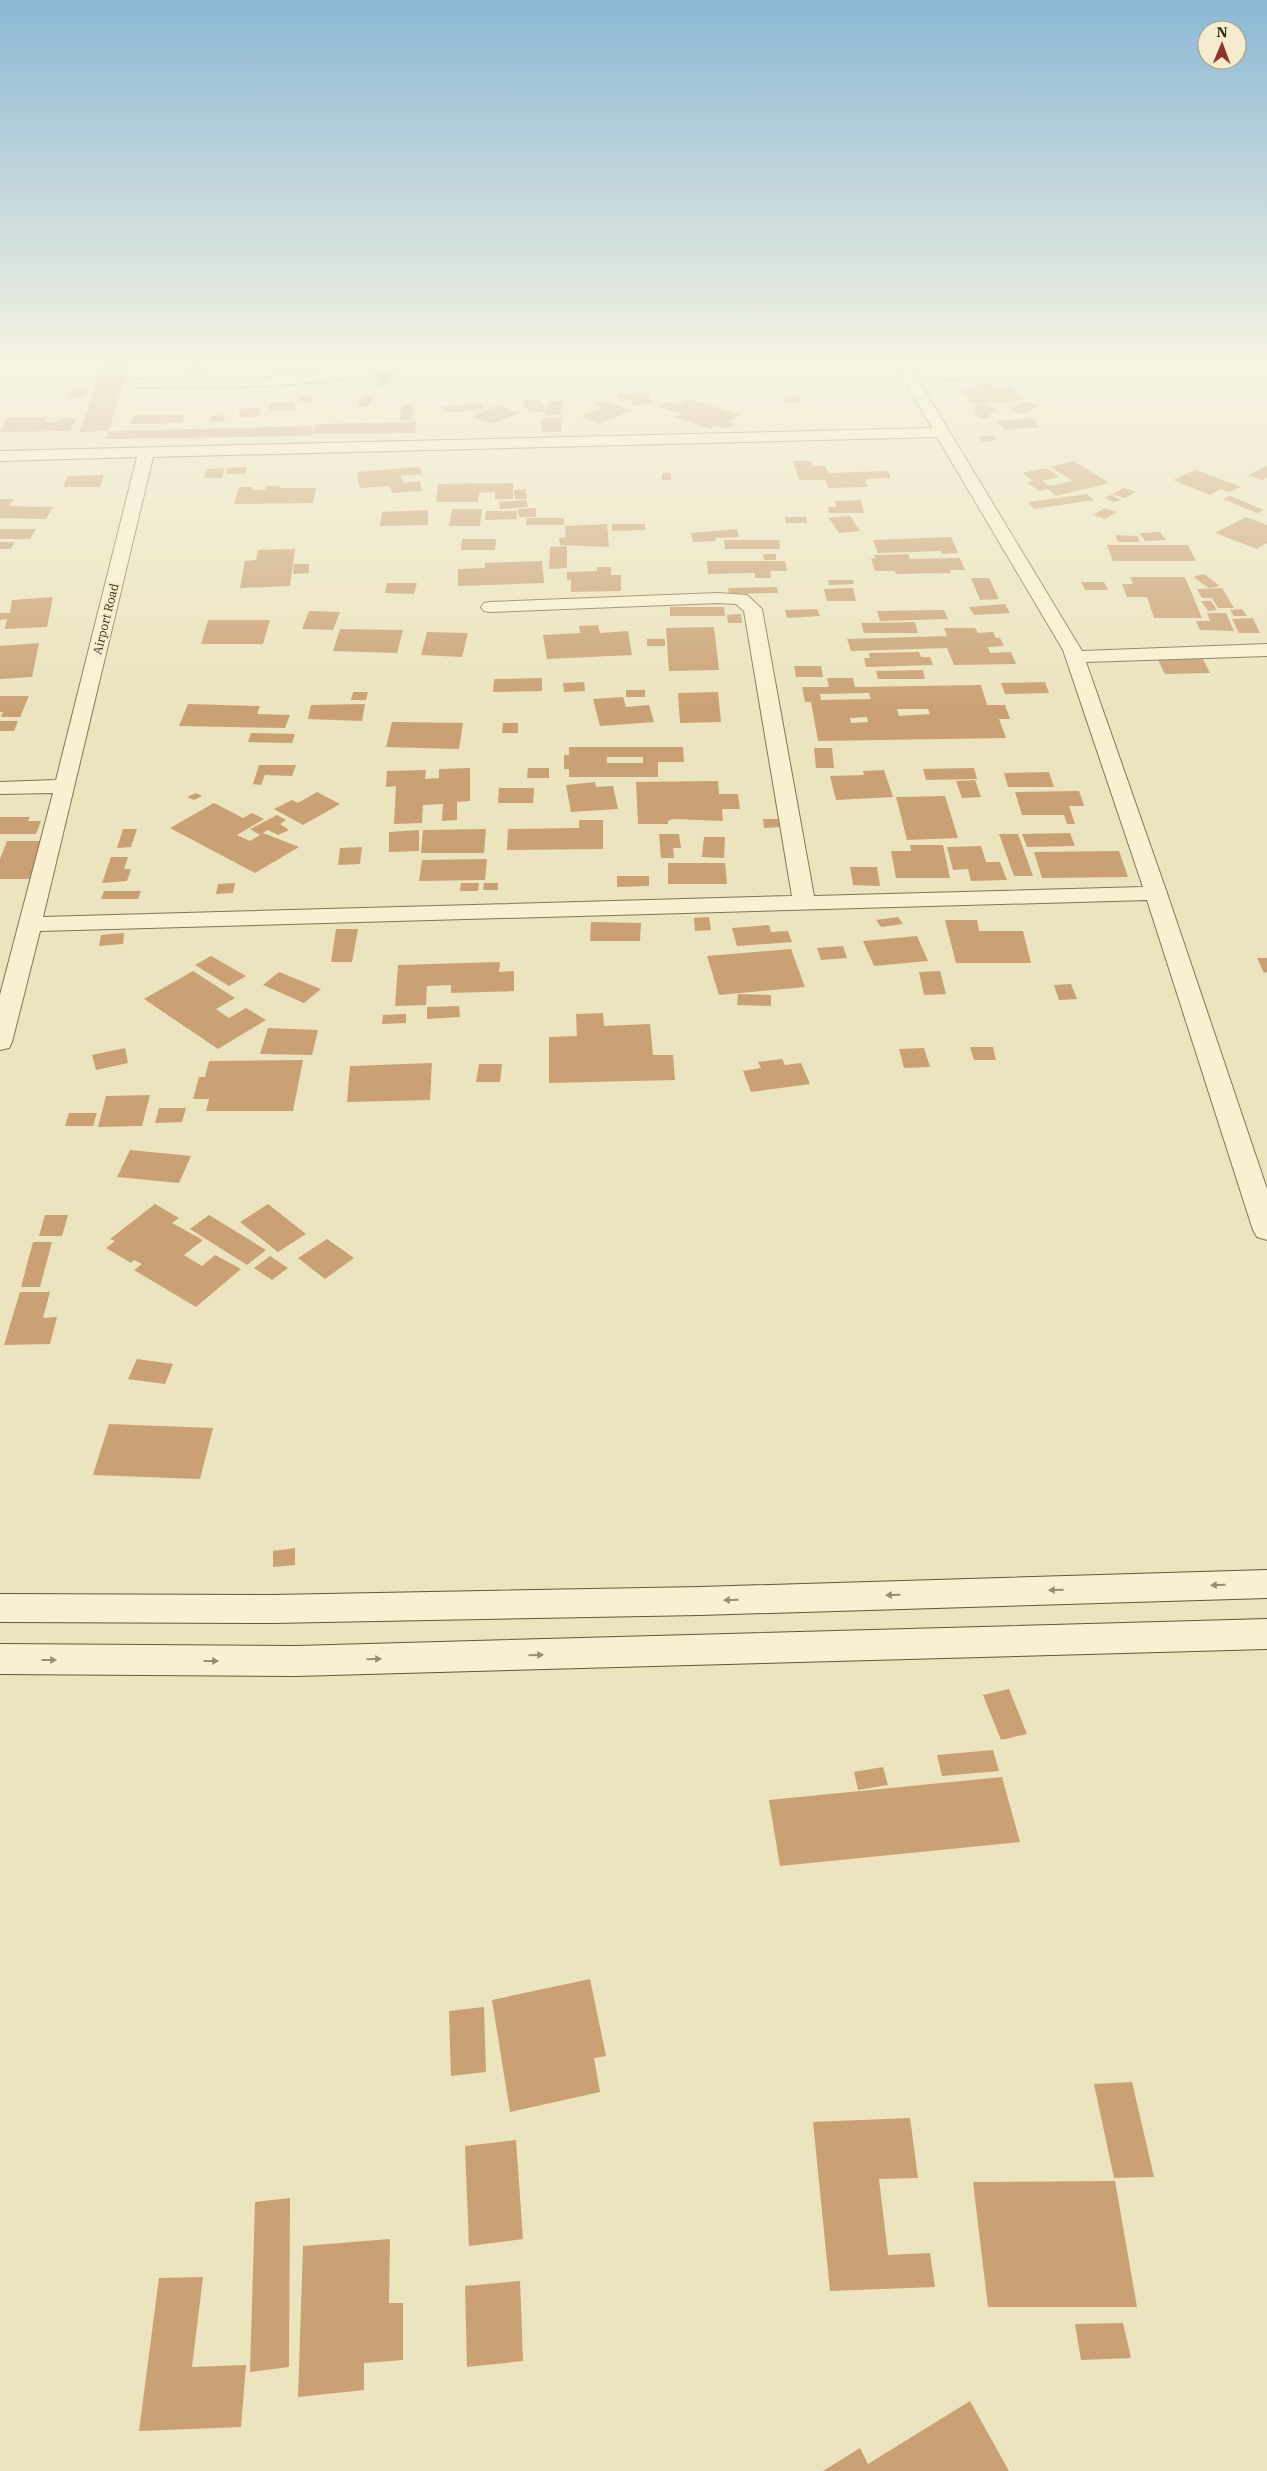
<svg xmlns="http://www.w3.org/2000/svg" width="1267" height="2471" font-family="'IBM Plex Serif',serif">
	<rect width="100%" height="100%" fill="#ece4be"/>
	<g fill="#caa174" fill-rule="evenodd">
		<path d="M102,363H129L109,431L80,432Z"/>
		<path d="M188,363H207L202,373L183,372Z"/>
		<path d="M956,363H1003L1004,365L959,368Z"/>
		<path d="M381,373H391L388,386H377Z"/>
		<path d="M958,377L960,382H947L944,378Z"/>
		<path d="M990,384L993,388L1011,386L1023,400L973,404L961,390L978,388L975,385Z"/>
		<path d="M74,387H88L82,398H67Z"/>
		<path d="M649,393L652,404L632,405L631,399H619L618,394Z"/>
		<path d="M364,395H375L367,407H356Z"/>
		<path d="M313,396L314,401L299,402L298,397Z"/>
		<path d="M785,396H801L802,402H786Z"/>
		<path d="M539,399L546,411L529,413L522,401Z"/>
		<path d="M690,399L740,415L728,421L736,424L726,429L717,426L710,429L675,417L681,414L657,406L667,402L676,405Z"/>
		<path d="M603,400L631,411L598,424L580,416L603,408L593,404Z"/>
		<path d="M549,401H564L561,415H546Z"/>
		<path d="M1024,401L1039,405L1024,414L1010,410Z"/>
		<path d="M295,402L294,410H269V403Z"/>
		<path d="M481,403L484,409L446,413L442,407Z"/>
		<path d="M986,404L999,412L988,415L992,417L983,419L972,412L977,411L972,407Z"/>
		<path d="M402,405H414L412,420H400Z"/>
		<path d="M498,405L519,413L493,424L472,417Z"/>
		<path d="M259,407L260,416L240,418L239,409Z"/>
		<path d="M134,415H185L182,423L130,424Z"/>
		<path d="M225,415L224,421L210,422L211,416Z"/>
		<path d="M7,417H48L45,422H59L61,418H77L70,431L0,432Z"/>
		<path d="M562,417L561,432H541L542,418Z"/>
		<path d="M1033,418L1040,427L1005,430L997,421Z"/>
		<path d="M416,422L415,433L313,434L315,424Z"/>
		<path d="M313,426L311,436L106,439L109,431Z"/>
		<path d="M992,435L997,440L983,442L979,437Z"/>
		<path d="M793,461H811L813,466H825L828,473L888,471L891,478L865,479L868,487L828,488L826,480H799Z"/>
		<path d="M1074,461L1109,483L1085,489L1075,483L1084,489L1056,496L1048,489L1040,491L1027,483L1033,481L1022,473L1046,468L1059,477L1042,481L1050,486L1073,481L1050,467Z"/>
		<path d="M1267,466V478L1262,480L1248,475Z"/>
		<path d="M247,467L245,474H226L227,468Z"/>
		<path d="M420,467L422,474L401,476L403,483L420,481L422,491L392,493L390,486L360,488L357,472Z"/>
		<path d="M224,468L222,478H204L207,469Z"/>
		<path d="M1196,470L1241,487L1229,492L1221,489L1210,495L1173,480Z"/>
		<rect x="662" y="473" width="9" height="7"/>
		<path d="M104,475L100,487H63L68,476Z"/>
		<path d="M513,483V499H495V492L479,493L478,502H436L438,484Z"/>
		<path d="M266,486H281L280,488H316L313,503L234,504L239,487H253L252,490H265Z"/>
		<path d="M1124,488L1136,492L1125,498L1112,494Z"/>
		<path d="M526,489L527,499H515L514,490Z"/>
		<path d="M1087,494L1094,500L1034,509L1028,502Z"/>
		<path d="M1111,495L1121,500L1114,502L1104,498Z"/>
		<path d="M1230,496L1264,510L1257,513L1223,499Z"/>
		<path d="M0,499H14L9,506L53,507L46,519L0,518Z"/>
		<path d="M526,500L528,507L500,509L499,502Z"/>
		<path d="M861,500L864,513H829L828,507H836L835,501Z"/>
		<path d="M536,508V517H519L518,509Z"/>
		<path d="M1105,508L1117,512L1105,519L1093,515Z"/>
		<path d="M452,509H482L480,526H449Z"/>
		<path d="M428,510V525L380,526L382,512Z"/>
		<path d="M486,511H517V519L485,520Z"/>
		<path d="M850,516L860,531L839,533L829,518Z"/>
		<path d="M785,517H806L807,523H786Z"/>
		<path d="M1246,517L1267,525V543L1257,549L1215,533Z"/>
		<path d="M527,518H564V525H526Z"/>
		<path d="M607,524L609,547L560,545L559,538L566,537L565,526Z"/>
		<path d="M612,524H645V530L612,531Z"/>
		<path d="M0,529H36L30,539H0Z"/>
		<path d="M737,529L739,537L715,538L716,541L693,542L691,533Z"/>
		<path d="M1160,532L1166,540L1145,541L1140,533Z"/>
		<path d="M1115,535L1137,536L1140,542H1118Z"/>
		<path d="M951,537L958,553L942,554L941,551L878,553L873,540Z"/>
		<path d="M462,539H496L495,550H461Z"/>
		<path d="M724,540H779L780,549H725Z"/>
		<path d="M0,542H15L11,549H0Z"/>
		<path d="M1107,545H1188L1196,561H1113Z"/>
		<path d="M567,546V568L549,569L550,547Z"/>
		<path d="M295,549L290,586L240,588L245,561L256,560L258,550Z"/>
		<path d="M763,554H776V560H764Z"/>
		<path d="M908,554L910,559L960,558L965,570H950L951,573L896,574L895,571H875L871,559L875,558L874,555Z"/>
		<path d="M542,561L544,583L458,586V569L485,568V563Z"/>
		<path d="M707,561H785L787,571H770L771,578H755V573L708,574Z"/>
		<path d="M294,564H309V573L293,574Z"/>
		<path d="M597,567H611V575H621V591L571,592V580H567V572L597,571Z"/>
		<path d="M1204,574L1220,586L1209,588L1193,577Z"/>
		<path d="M1130,577H1185L1202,618H1154L1147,597H1127L1122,584H1133Z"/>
		<path d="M971,578H989L999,599L980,600Z"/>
		<path d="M828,580H853L854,584L829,585Z"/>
		<path d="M1081,582H1104L1108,590H1085Z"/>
		<path d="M387,583H417L414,594L385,593Z"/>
		<path d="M777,587L778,593L729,594L728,588Z"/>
		<path d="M853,588L856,601H827L824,589Z"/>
		<path d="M1222,588L1234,608H1218L1212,598H1202L1197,589Z"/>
		<path d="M53,597L47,627L5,629L7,619L0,620V613H10L12,600Z"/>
		<path d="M1201,601H1211L1217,610L1208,611Z"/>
		<path d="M1005,604L1010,613L974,615L969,607Z"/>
		<path d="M670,607H724L725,616H670Z"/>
		<path d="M817,609L820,616L787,618L785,610Z"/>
		<path d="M1242,609L1247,616H1234L1230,610Z"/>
		<path d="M944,610L948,619L880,621L877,611Z"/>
		<path d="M309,611L340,612L333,630L302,629Z"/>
		<path d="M1207,613H1226L1234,631L1200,630L1196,621H1210Z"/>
		<path d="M741,614L742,623H728L727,615Z"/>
		<path d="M1253,618L1260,633H1239L1232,619Z"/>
		<path d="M208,620H270L263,644H201Z"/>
		<path d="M915,622L918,633H864L861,623Z"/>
		<path d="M598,625L600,633L628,631L632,655L547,659L543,635L580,633L579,626Z"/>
		<path d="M714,627L719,670L669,671L666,628Z"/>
		<path d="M944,628H975L978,633L993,632L996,638H1000L1004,646L988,647L990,653L1011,652L1016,664L954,665L947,648L851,651L847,639L947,636Z"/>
		<path d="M340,629L403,630L397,653L333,651Z"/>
		<path d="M427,632L468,633L462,657L421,655Z"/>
		<rect x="647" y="639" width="18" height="7"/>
		<path d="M39,643L32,677L0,679V646Z"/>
		<path d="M919,652L921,657H930L933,665L866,667L864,658H870L869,653Z"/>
		<path d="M1203,659L1210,673L1165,674L1158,660Z"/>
		<path d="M794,666H821L823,677H796Z"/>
		<path d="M923,670L925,679H878L876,671Z"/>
		<path d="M542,678V691L493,692L494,679Z"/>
		<path d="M827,678H853L855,687L981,685L987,705H1005L1010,719H999L1006,738L818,741L811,702H805L802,687H829ZM869,693L871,699L821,700L820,694ZM897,709H928L930,714L899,716ZM867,717L868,722L851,723L850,718Z"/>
		<path d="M584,682L585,691L564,692L563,683Z"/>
		<path d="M1045,682L1049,693L1005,694L1001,683Z"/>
		<rect x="626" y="690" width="19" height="7"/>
		<path d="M353,692H368L366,700H351Z"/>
		<path d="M718,692L721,722L680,723L678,693Z"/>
		<path d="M0,696H29L20,717H1L3,712H0Z"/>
		<path d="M623,697L626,707L649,705L654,722L600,726L593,699Z"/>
		<path d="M188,704L260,706L257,714L290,715L285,728L179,726Z"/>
		<path d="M365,704L362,721L308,719L311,705Z"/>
		<path d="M0,721H18L14,731H0Z"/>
		<path d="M392,722L463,723L459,749L386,747Z"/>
		<path d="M503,723H518V733H502Z"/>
		<path d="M251,733L295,734L292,743L248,742Z"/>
		<path d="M569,747H683L684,762H658V777H569V769H564V755H569ZM607,757H643V763H607Z"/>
		<path d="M814,748H832L834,768H816Z"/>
		<path d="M259,765H296L292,776L265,775L261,785L253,784Z"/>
		<path d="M470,768V801L457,802V820L442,821L443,804L423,805L422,823L394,824L396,786L386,787L387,771L426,770L425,779L439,778V769Z"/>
		<path d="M528,768H549V778H527Z"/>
		<path d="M974,768L977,779L926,780L923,769Z"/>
		<path d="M884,770L893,797L836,800L830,776L864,775L863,771Z"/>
		<path d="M1049,772L1054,787H1008L1004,773Z"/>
		<path d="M975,780L981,797L962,798L956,781Z"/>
		<path d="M718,781L719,794H738L740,809H722L723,821L673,819L668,821V824H638L636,782Z"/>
		<path d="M595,782L596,787L613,786L618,809L571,812L566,785Z"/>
		<path d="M499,788H534L533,803H498Z"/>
		<path d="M1079,791L1084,806H1069L1075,824H1067L1064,815H1022L1015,792Z"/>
		<path d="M317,792L340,804L303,825L274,809L292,800L298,803Z"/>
		<path d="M196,793L202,796L194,800L187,797Z"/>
		<path d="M945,796L958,838L907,840L896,797Z"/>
		<path d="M214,803L243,818L252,813L264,819L237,835L250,841L260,835L250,829L277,815L286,820L280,824L289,830L278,835L268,830L263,833L299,847L255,873L170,828Z"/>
		<path d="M0,817H30L28,821H41L36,834H0Z"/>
		<path d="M763,819H778L780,827L764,828Z"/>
		<path d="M579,820H603V849L507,850L508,829L579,828Z"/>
		<path d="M123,829H137L131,847L117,848Z"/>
		<path d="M486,829L484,853H421L423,830Z"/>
		<path d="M419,830V851L389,852V832Z"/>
		<path d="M1070,833L1075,846L1027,847L1022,834Z"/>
		<path d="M659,834H679L681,848H673L674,858H661Z"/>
		<path d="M999,834H1018L1033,876H1014Z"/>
		<path d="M704,837H725L724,858L702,857Z"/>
		<path d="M7,841H47L32,879H0V859Z"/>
		<path d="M910,845H943L950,878H896L891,851H911Z"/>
		<path d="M981,846L986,862H1000L1007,880L971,881L968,869L953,870L947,847Z"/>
		<path d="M362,847L360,864L338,865L340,848Z"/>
		<path d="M1119,851L1128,877L1042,878L1034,852Z"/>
		<path d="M111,857H128L124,869H131L127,881L102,883Z"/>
		<path d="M487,859L485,880L419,881L422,860Z"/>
		<path d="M668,863H725L727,884H668Z"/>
		<path d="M850,867H877L880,886L853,885Z"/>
		<path d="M617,876H649V886L617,887Z"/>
		<path d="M235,883L233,893L216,894L218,884Z"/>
		<path d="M461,883H479L478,891H460Z"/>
		<path d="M484,883H498V890H483Z"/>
		<path d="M104,891H141L138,899H101Z"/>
		<path d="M709,917L711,930L695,931L694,918Z"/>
		<path d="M898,917L903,924L881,927L876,920Z"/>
		<path d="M945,920H977L979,931H1023L1031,963H956Z"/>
		<path d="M591,922L641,923L640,941H590Z"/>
		<path d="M769,925L771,932L788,931L792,942L737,946L732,928Z"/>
		<path d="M336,929H358L352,962H331Z"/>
		<path d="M124,933L123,944L99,946L101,935Z"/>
		<path d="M917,936L928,961L874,966L863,941Z"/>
		<path d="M843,946L847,958L821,960L817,948Z"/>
		<path d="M791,949L805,987L719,995L707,956Z"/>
		<path d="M211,956L246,976L229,986L195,965Z"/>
		<path d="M1257,958H1267V972L1264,973Z"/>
		<path d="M500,962L499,972L514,971V991L451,993V985L427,986L426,1005L395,1006L398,965Z"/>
		<path d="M193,971L235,998L216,1009L229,1018L246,1008L266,1020L218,1049L144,999Z"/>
		<path d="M940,971L946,994L924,995L919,972Z"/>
		<path d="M279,972L321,989L304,1003L263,985Z"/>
		<path d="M1071,984L1077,999L1059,1000L1054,985Z"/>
		<path d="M738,994L771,995V1006L737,1005Z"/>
		<path d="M459,1006L460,1017L427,1019V1007Z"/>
		<path d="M603,1013L604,1026L650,1024L653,1055H673L675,1080L549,1083V1037L577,1036L576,1014Z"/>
		<path d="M406,1014V1023L382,1024L383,1015Z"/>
		<path d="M268,1028L318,1030L312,1055L260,1054Z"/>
		<path d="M970,1047H993L996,1060H974Z"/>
		<path d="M125,1048L128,1063L96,1070L92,1055Z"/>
		<path d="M924,1048L930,1067L904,1068L899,1049Z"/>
		<path d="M782,1059L785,1065L801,1063L810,1084L751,1092L743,1071L761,1068L758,1062Z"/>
		<path d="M303,1060L293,1111H206L209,1099H193L199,1077H205L209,1061Z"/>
		<path d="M432,1063L430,1100L347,1102L350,1066Z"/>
		<path d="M479,1064H502L500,1082H476Z"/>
		<path d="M150,1095L142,1126L98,1127L106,1096Z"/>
		<path d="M159,1108H186L182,1122L155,1123Z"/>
		<path d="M69,1113H97L93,1126H65Z"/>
		<path d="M130,1150L191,1156L179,1183L117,1177Z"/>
		<path d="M155,1204L179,1218L172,1223L203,1240L184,1255L202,1266L215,1255L241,1269L196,1307L134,1270L142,1264L134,1260L131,1263L106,1248L115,1241L110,1239Z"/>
		<path d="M268,1204L306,1234L278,1252L240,1222Z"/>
		<path d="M45,1215H68L62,1236H39Z"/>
		<path d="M209,1215L266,1250L247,1265L190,1229Z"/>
		<path d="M327,1239L354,1258L325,1279L298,1258Z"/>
		<path d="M33,1242H52L40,1287H21Z"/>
		<path d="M270,1256L288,1268L272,1280L254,1268Z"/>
		<path d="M20,1292H50L43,1318L57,1317L50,1344L4,1345Z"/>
		<path d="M137,1359L173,1364L165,1384L128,1379Z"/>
		<path d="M109,1424L213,1428L200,1479L93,1475Z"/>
		<path d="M295,1548V1565L273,1567V1551Z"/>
		<path d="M1009,1689L1027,1734L1001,1740L983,1695Z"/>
		<path d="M993,1750L999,1771L942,1776L937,1755Z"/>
		<path d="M883,1767L888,1785L858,1790L854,1772Z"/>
		<path d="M1002,1777L1020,1842L780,1866L769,1800Z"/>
		<path d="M590,1979L606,2056L594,2058L600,2092L510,2112L492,2000Z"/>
		<path d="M484,2007L486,2072L451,2076L449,2011Z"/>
		<path d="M1132,2082L1154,2177L1114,2178L1094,2084Z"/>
		<path d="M910,2118L918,2178L879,2179L888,2255L930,2253L935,2287L830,2291L813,2122Z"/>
		<path d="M516,2140L523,2239L469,2246L465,2146Z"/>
		<path d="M1115,2181L1137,2307H988L973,2182Z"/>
		<path d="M290,2198L289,2367L250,2372L255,2202Z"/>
		<path d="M390,2239L389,2303H403V2360L364,2363V2390L298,2397L303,2246Z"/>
		<path d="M203,2277L192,2367L246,2365L241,2427L139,2431L159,2278Z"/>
		<path d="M520,2281L523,2361L467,2367L465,2286Z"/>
		<path d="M1123,2323L1131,2358L1081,2360L1075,2324Z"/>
		<path d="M970,2401L1009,2471H823L860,2448L868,2464Z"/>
	</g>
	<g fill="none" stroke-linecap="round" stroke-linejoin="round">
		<defs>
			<g id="street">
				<path d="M385,363H410L408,366C319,389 225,388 133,387L126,383L133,379L247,380Z"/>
				<path d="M894,363H908L1082,651L1267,644V656L1086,662L1167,893L1267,1189V1240L1257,1237L1253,1230L1147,900L40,931L12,1042L9,1048L0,1050V995L53,793L0,794V782L56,780L137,457L0,461V451L932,428ZM937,437L1063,650L1143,887L814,896L762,609L747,595L718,593L490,602L484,603L481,607L484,611L490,612L718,603L736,604L744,611L792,896L43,917L153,457Z"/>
			</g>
			<g id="secondary">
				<path d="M1267,1570V1598L700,1615L272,1623L0,1622V1594L272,1595L700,1587Z"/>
				<path d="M1267,1619V1649L296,1676L0,1674V1644L296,1646Z"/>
			</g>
		</defs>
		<use href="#street" stroke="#847457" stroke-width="2"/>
		<use href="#secondary" stroke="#65553b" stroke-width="2"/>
		<use href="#street" fill="#f8f0d0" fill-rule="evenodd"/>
		<use href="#secondary" fill="#f8f0d0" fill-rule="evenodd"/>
	</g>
	<defs><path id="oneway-solid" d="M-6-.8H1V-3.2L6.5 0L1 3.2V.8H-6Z" transform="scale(1.25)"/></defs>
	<g fill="#968d76">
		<use href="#oneway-solid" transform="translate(1218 1585) rotate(178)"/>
		<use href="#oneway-solid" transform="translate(1056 1590) rotate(178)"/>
		<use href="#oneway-solid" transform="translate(893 1595) rotate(178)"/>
		<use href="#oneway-solid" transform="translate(731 1600) rotate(178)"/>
		<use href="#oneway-solid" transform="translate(536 1655) rotate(-1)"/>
		<use href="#oneway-solid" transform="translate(374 1659) rotate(-1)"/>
		<use href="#oneway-solid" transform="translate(49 1660)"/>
		<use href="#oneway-solid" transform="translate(211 1661)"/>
	</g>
	<linearGradient id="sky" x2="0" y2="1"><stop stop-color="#8bb8d5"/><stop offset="0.51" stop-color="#f6f3e2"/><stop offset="1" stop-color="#f6f3e2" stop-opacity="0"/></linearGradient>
	<rect width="1267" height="709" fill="url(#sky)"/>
	<g text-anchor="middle" stroke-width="4" stroke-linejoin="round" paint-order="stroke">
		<g font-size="12" fill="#332a1c" stroke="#f4edcd">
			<text transform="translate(106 619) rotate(-76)" y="4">Airport Road</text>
		</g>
	</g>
	<g transform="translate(1222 45) rotate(1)"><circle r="24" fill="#f4edcd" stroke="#a79f86"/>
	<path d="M0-4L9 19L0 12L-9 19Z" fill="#913429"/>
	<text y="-8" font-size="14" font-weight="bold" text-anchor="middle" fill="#332a1c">N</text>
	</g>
</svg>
